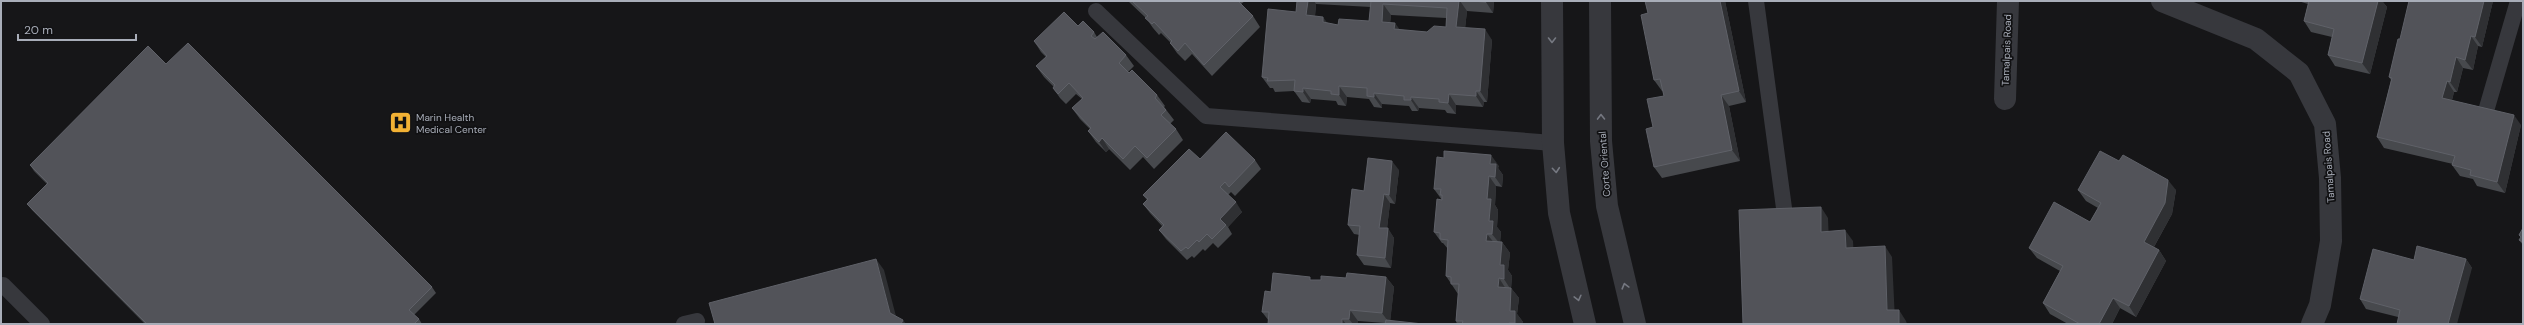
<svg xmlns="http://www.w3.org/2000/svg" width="2524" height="325" font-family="'DM Sans',sans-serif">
	<rect width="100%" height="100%" fill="#161618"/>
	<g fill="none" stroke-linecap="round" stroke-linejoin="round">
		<g stroke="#37383d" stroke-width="16">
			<path d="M1756,1L1784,208"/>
			<path d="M1096,11L1206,116L1553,143"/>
			<path d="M2486,111L2518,1"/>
			<path d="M1,287L3,285L42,324"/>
			<path d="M684,324L697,321"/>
		</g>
		<g stroke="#37383d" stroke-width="22">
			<path d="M1552,1L1553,143L1559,213L1585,324"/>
			<path d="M1600,1L1601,141L1607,206L1635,324"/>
			<path d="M2162,1L2256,39L2299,73L2325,124L2330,178L2331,241L2320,305L2312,324"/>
			<path d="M2005,99L2008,1"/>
		</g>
	</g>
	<g fill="#47494d" fill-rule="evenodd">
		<path d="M1128,1H1245L1241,4L1253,16L1260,27L1212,76L1192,54L1185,61L1177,53L1170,43V42L1161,33L1159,35L1153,28L1146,18Z"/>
		<path d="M1297,1H1494L1493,13L1467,11L1465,28L1492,40L1487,102H1484L1483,107L1456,105V114L1447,113L1445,110L1419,108L1418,111H1412L1409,106L1382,104V108L1374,107L1369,99L1347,97L1346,106L1338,105L1336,101L1311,99L1310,103L1302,102L1294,91L1275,92L1273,88H1270L1262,77L1296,12ZM1316,4L1371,7L1369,21L1338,25L1328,23L1315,16ZM1391,15L1446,18V27L1427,32L1400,30L1390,23Z"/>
		<path d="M1645,1H1725L1746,102L1729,106L1740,161L1662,178L1654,167L1653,127L1664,96L1663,91H1662L1654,80L1648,13Z"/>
		<path d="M2298,1H2382L2387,7L2370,74L2335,66L2328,55L2332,37L2311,32L2304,21L2308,4Z"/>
		<path d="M2493,1L2482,47L2478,46L2473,70L2463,68L2457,92H2454L2452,100L2521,125L2505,193L2477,186L2473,179L2460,176L2452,165L2453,164L2384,148L2377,137L2391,80L2389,77L2400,39Z"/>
		<path d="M1078,26L1094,32L1097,37L1126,55L1134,66L1128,72L1157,95L1165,106L1164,107L1174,120L1170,124L1176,129L1183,140L1154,169L1143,157L1130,170L1109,149L1106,152L1096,142L1088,131L1090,129L1080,119L1072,108L1082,99L1076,94L1066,104L1060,98L1053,88L1054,87L1044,77L1036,66L1046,57L1041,52L1034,41Z"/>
		<path d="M166,64L432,287L436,293L414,315L419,319L422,324H145L32,210L27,204L47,184L34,171L30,165Z"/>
		<path d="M1200,159L1255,160L1261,169L1235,196L1231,192L1228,195L1242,212L1228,227L1232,234L1218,248L1213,243L1205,251L1203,249L1194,258L1192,256L1187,260L1166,239L1159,230L1162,226L1150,213L1143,204L1147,200L1143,195Z"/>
		<path d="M2119,161L2176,190L2172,214L2154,247L2159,250L2166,261L2136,317L2120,308L2112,324H2068L2050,314L2043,303L2060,271L2037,258L2029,248L2090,222L2098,208L2086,201L2078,190Z"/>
		<path d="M1499,166L1498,168L1503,175L1502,187L1496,186L1495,205L1498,210L1497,227L1501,232L1500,242H1502L1510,253L1508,270L1512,276L1511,288L1519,298L1517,314L1523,322V324H1457L1456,321L1458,294L1446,276L1448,249L1443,243H1442L1434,232L1442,200L1434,189Z"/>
		<path d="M1399,170L1395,204L1390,203L1387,228L1394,238L1391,268L1364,265L1357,255L1360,235L1354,234L1348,225L1364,191Z"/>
		<path d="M2523,228V245L2519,240L2521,238L2519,235Z"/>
		<path d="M2466,259L2472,268L2398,317L2366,309L2360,299L2414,260Z"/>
		<path d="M1386,277L1394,287L1390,321L1385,323L1358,321L1357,324H1268L1269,321L1262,312L1312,280H1321L1346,278Z"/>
	</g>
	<g fill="#2f3033">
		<path d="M1308,1H1314L1316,4L1314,26L1306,15Z"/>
		<path d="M1459,1H1460L1467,11L1464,38L1456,27Z"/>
		<path d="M1486,1H1494L1493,13L1486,2Z"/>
		<path d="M1720,1H1725L1746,102L1739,91Z"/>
		<path d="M2378,1H2382L2387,7L2370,74L2362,63Z"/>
		<path d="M2484,1H2493L2482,47L2475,37Z"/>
		<path d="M1383,4L1391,15L1389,33L1382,22Z"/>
		<path d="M1323,17L1331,28L1323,22Z"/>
		<path d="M1395,23L1403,34L1394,29Z"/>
		<path d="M1485,29L1492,40L1487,102L1480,91Z"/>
		<path d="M2471,36L2478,46L2473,70L2465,60Z"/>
		<path d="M2456,57L2463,68L2457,92L2450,82Z"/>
		<path d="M2447,81L2454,92L2450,108L2442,98Z"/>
		<path d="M1339,86L1347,97L1346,106L1339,95Z"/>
		<path d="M1303,88L1311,99L1310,103L1303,92Z"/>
		<path d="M1476,91L1484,102L1483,107L1476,96Z"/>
		<path d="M1374,93L1382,104V108L1374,97Z"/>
		<path d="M1449,94L1456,105V114L1448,103Z"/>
		<path d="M1721,95L1729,106L1740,161L1732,150Z"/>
		<path d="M1411,97L1419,108L1418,111L1411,100Z"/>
		<path d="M2514,115L2521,125L2505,193L2497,182Z"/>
		<path d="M1102,138L1109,149L1106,152L1099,142Z"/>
		<path d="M1491,155L1499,166L1498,168L1503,175L1502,187L1495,177L1490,164Z"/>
		<path d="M1392,161L1399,170L1395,204L1389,195Z"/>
		<path d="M1489,176L1496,186L1495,205L1498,210L1497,227L1501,232L1500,244L1492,234L1489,221L1487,199Z"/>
		<path d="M2168,180L2176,190L2172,214L2151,252L2144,242Z"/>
		<path d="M1384,194L1390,203L1386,237L1379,228Z"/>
		<path d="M1236,202L1242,212L1228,227L1220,219Z"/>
		<path d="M1821,207L1828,218L1829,243L1821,232Z"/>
		<path d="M1388,228L1394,238L1391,268L1385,258Z"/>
		<path d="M1845,230L1853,241L1854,259L1846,248Z"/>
		<path d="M1487,234L1495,244L1486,241Z"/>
		<path d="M1502,242L1510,253L1508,270L1512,276L1511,290L1504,279L1500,265Z"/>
		<path d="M1885,246L1892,257L1895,321L1887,310Z"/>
		<path d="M2159,250L2166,261L2136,317L2129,306Z"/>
		<path d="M876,259L884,270L898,324L890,313Z"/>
		<path d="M2466,259L2472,268L2457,324H2448Z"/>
		<path d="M1386,277L1394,287L1390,324L1382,313Z"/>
		<path d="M1499,278L1506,289L1498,287Z"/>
		<path d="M1511,288L1519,298L1517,314L1523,322V324H1515L1510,311Z"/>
		<path d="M2113,298L2120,308L2112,324H2099Z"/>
		<path d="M1350,310L1358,321L1357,324H1353L1349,319Z"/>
		<path d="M1899,310L1906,321L1907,324H1899Z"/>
		<path d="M1342,319L1346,324H1342Z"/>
		<path d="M903,320L906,324H901Z"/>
	</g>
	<g fill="#525359" stroke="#5f6168" fill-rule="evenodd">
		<path d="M1132,1H1238L1253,16L1204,65L1185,43L1178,51L1170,43L1172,41L1154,22L1152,24L1145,18L1148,16Z"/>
		<path d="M1297,1H1308L1306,15L1323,17V22L1338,25L1339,19L1369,21L1371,1H1459L1456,27L1485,29L1480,91H1476V96L1449,94L1448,103L1439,102V99L1411,97V100H1404V96L1374,93V97L1367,96V88L1339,86V95L1331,94V91L1303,88V92L1294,91L1295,80L1267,81L1268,78L1262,77L1268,9L1296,12ZM1383,4L1447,8L1446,27L1434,26L1427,32L1394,29L1395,23L1382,22Z"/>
		<path d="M1470,1H1486V2Z"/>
		<path d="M1645,1H1720L1739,91L1721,95L1732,150L1654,167L1646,129L1653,127L1647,99L1664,96L1660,79L1654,80L1641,15L1648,13Z"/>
		<path d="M2309,1H2378L2362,63L2328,55L2334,29L2304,21Z"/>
		<path d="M2409,1H2484L2475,37L2471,36L2465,60L2456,57L2450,82L2447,81L2442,98L2514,115L2497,182L2470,175L2471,170L2452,165L2455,156L2377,137L2392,78L2389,77L2398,39H2400Z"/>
		<path d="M1064,12L1078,26L1083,21L1094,32L1091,36L1095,39L1103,32L1126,55L1119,63L1129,73L1132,70L1157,95L1155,98L1166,110L1161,115L1176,129L1147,158L1135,146L1123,159L1102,138L1099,142L1088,131L1091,128L1072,108L1083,98L1069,83L1058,94L1053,88L1055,85L1036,66L1047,56L1034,41Z"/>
		<path d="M188,43L432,287L409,310L419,319L414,324H147L27,204L48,183L30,165L148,46L166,64Z"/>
		<path d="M1226,132L1255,160L1229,187L1225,182L1220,187L1236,202L1220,219L1226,225L1212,239L1207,234L1199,242L1197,240L1188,249L1186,247L1181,251L1159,230L1164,225L1143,204L1148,199L1143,195L1189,149L1200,159Z"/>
		<path d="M1444,151L1491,155L1490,164H1496L1495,177L1489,176L1487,199H1491L1489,221H1493L1492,234H1487L1486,241L1502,242L1500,265H1504V279L1499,278L1498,287L1511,288L1510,311H1515V323H1509V324H1462L1463,321H1456L1459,284H1451V277L1446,276L1448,240L1440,239V233L1434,232L1437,199L1442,200V195H1440L1441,189H1434L1437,157L1444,158Z"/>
		<path d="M2100,151L2119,161L2123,155L2168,180L2165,203L2144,242L2159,250L2129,306L2113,298L2099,324H2080L2043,303L2063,266L2029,248L2054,202L2090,222L2101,203L2078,190Z"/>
		<path d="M1368,158L1392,161L1389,195L1384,194L1379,228H1388L1385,258L1357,255L1360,226L1348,225L1352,189L1364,191Z"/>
		<path d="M1821,207V232L1845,230L1846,248L1885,246L1887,310H1899V324H1743L1739,210Z"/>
		<path d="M2523,228V242L2519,240L2521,237L2519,235Z"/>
		<path d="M2417,246L2466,259L2448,324H2397L2400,310L2360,299L2373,249L2414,260Z"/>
		<path d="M876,259L890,313L903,320L901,324H715L709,303Z"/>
		<path d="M1273,273L1310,277V280H1321V276L1346,278L1347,273L1386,277L1382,313L1350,310L1349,319H1342V324H1268L1269,312H1262L1265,291L1271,292Z"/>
		<path d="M1386,320L1423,324H1385Z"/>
	</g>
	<defs><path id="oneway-chevron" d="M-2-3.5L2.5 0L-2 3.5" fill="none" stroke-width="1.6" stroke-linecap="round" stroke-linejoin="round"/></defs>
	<g stroke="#757881">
		<use href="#oneway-chevron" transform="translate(1552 40) rotate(90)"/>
		<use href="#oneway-chevron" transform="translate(1601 117) rotate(-91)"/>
		<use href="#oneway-chevron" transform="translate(1556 170) rotate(85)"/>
		<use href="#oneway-chevron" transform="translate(1625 286) rotate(-105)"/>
		<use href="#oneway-chevron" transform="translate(1578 298) rotate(76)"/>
	</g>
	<defs>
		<symbol id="hospital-square" viewBox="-11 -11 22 22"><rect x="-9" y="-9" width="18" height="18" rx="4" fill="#f2b134" stroke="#111113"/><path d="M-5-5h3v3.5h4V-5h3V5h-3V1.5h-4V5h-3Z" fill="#111"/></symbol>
	</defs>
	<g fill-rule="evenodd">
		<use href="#hospital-square" x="388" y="110" width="25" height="25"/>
	</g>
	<g text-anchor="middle" stroke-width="3.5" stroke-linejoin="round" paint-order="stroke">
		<g font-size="10" fill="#a8adb8" stroke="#111113">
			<text transform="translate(2006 50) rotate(-88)" y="4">Tamalpais Road</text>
			<text transform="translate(1604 164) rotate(-94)" y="4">Corte Oriental</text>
			<text transform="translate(2328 167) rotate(-94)" y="4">Tamalpais Road</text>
		</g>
		<g font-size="10" fill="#a8adb8" stroke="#111113" text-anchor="start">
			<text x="416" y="121">Marin Health<tspan x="416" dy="12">Medical Center</tspan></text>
		</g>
	</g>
	<rect width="2524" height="325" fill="none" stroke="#a8adb8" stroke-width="4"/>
	<path d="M18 34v6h118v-6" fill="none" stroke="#a8adb8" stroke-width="2"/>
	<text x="24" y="34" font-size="12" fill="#a8adb8" stroke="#111113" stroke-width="3" paint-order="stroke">20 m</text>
</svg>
